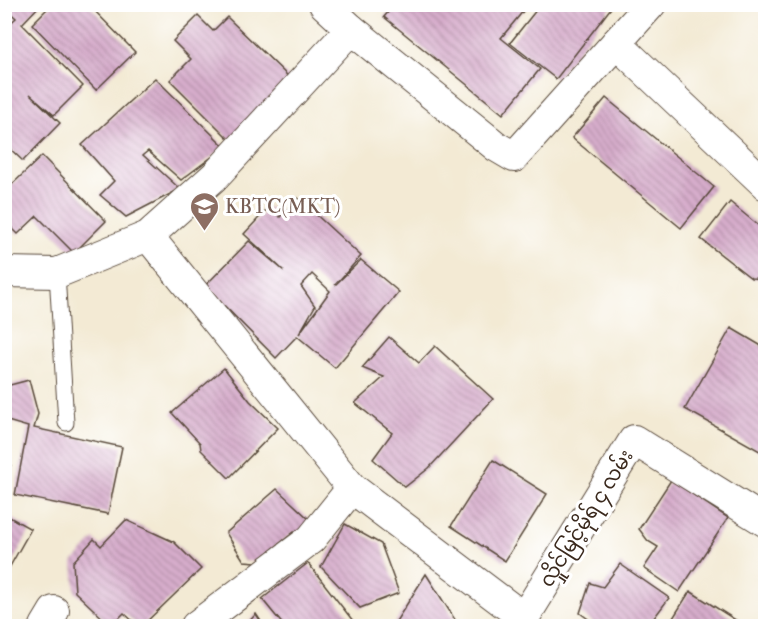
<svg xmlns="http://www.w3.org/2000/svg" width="770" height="631" font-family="'IM FELL Double Pica','Noto Sans Myanmar',serif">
	<defs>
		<pattern id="building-back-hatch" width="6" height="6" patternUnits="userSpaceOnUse" patternTransform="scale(1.5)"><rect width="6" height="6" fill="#d7adcc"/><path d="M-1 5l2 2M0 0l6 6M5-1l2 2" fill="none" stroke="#b08da5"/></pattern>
	</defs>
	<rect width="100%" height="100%" fill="#fff"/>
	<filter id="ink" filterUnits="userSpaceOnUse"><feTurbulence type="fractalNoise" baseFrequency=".0167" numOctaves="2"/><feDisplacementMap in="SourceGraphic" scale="12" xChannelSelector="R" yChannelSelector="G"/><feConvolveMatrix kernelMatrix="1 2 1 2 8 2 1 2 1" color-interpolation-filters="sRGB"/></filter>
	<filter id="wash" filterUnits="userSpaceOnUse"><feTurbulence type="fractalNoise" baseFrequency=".008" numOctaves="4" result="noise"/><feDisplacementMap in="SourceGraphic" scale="24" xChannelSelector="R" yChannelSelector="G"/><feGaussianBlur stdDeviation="1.35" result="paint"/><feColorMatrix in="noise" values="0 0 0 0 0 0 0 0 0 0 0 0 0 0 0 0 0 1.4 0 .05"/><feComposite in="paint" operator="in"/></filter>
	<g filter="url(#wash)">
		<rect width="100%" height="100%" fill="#f3ead4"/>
		<g id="blocks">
			<g fill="url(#building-back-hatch)" fill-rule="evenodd">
				<path d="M4,4H41L22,24L83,86L54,115L30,94L60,123L23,161L4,143V29L16,18L4,7Z"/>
				<path d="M52,4H88L135,52L96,90L32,24Z"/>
				<path d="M395,4H517L524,10L501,38L540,69L503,114L384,17Z"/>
				<path d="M541,4H614L556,79L510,43Z"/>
				<path d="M198,16L213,31L227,17L292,80L231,141L170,80L191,59L173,41Z"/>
				<path d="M155,78L225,147L181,180L148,151L143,155L180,189L126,217L100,195L114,181L82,145Z"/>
				<path d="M606,98L714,187L681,228L572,138Z"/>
				<path d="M42,156L106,221L74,253L37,216L18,234L4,220V192Z"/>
				<path d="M298,198L361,256L335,285L361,260L399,292L335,368L297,336L276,358L205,286L249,241L284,271L244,234L269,207L280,217ZM312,274L330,291L299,334L315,306L301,286Z"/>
				<path d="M730,202L765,231V279L751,278L701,239Z"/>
				<path d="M731,328L765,348V454L685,409Z"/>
				<path d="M389,337L419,363L435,346L493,399L429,468L405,487L373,459L392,433L355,403L384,377L362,368Z"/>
				<path d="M224,368L250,401L278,428L229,478L201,450L200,443L172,413Z"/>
				<path d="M29,380L38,414L34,428L122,447L108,514L15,495L28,427L4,420L6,386Z"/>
				<path d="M4,441L11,465L4,472Z"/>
				<path d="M493,460L547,494L505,561L451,526Z"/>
				<path d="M671,480L728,518L679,592L644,568L658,547L648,541L639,529Z"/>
				<path d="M277,489L310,520L301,540L294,532L256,562L244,561L226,533Z"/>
				<path d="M4,514L31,529L4,577Z"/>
				<path d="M126,520L174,542L201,569L142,626H138L124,613L111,626L75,592L73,562L94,539L101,546Z"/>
				<path d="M345,524L381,544L399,593L360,608L321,567Z"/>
				<path d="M308,563L357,626H284L262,599Z"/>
				<path d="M620,564L669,598L648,626H598L580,613L590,583L603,587Z"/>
				<path d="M426,574L459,626H393Z"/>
				<path d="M690,591L745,626H668Z"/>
				<path d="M256,614L264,626H245Z"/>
			</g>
		</g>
	</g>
	<g filter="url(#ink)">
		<use href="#blocks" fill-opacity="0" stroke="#574739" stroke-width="1.5"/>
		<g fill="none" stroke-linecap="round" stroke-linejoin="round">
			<defs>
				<path id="service" d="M57,273L66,423"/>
				<g id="minor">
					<path d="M324,4L351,29L497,147L514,157L651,4"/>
					<path d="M616,43L766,185"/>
					<path d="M148,236L352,488L524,618"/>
					<path d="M4,272L57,273L148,236L215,176L351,29"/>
					<path d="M45,626L54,611"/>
					<path d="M196,626L311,539L352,488"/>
					<path d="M519,626L634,440L766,522"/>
				</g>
			</defs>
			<use href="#service" stroke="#574739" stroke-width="17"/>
			<use href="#minor" stroke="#574739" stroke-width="32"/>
			<use href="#service" stroke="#fff" stroke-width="15"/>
			<use href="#minor" stroke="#fff" stroke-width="30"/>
		</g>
	</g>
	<defs>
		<symbol id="university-pin" viewBox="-11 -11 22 30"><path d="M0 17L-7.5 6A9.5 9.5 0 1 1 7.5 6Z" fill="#8d6e63" stroke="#fff"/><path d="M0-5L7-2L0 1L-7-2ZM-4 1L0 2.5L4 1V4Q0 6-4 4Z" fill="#fff"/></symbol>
	</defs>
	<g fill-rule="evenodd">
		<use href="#university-pin" x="188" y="190" width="33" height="45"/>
	</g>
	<g text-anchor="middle" stroke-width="6" stroke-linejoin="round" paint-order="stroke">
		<g font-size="20" fill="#785e54" stroke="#fff" text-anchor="start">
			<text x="225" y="213">KBTC(MKT)</text>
		</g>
		<g font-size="20" fill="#3b2a1e" stroke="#fff">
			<text transform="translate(586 518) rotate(-58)" y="7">လှိုင်မြင့်မိုရ် ၄ လမ်း</text>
		</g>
	</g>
	<rect width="770" height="631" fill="none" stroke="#fff" stroke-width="24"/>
</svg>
